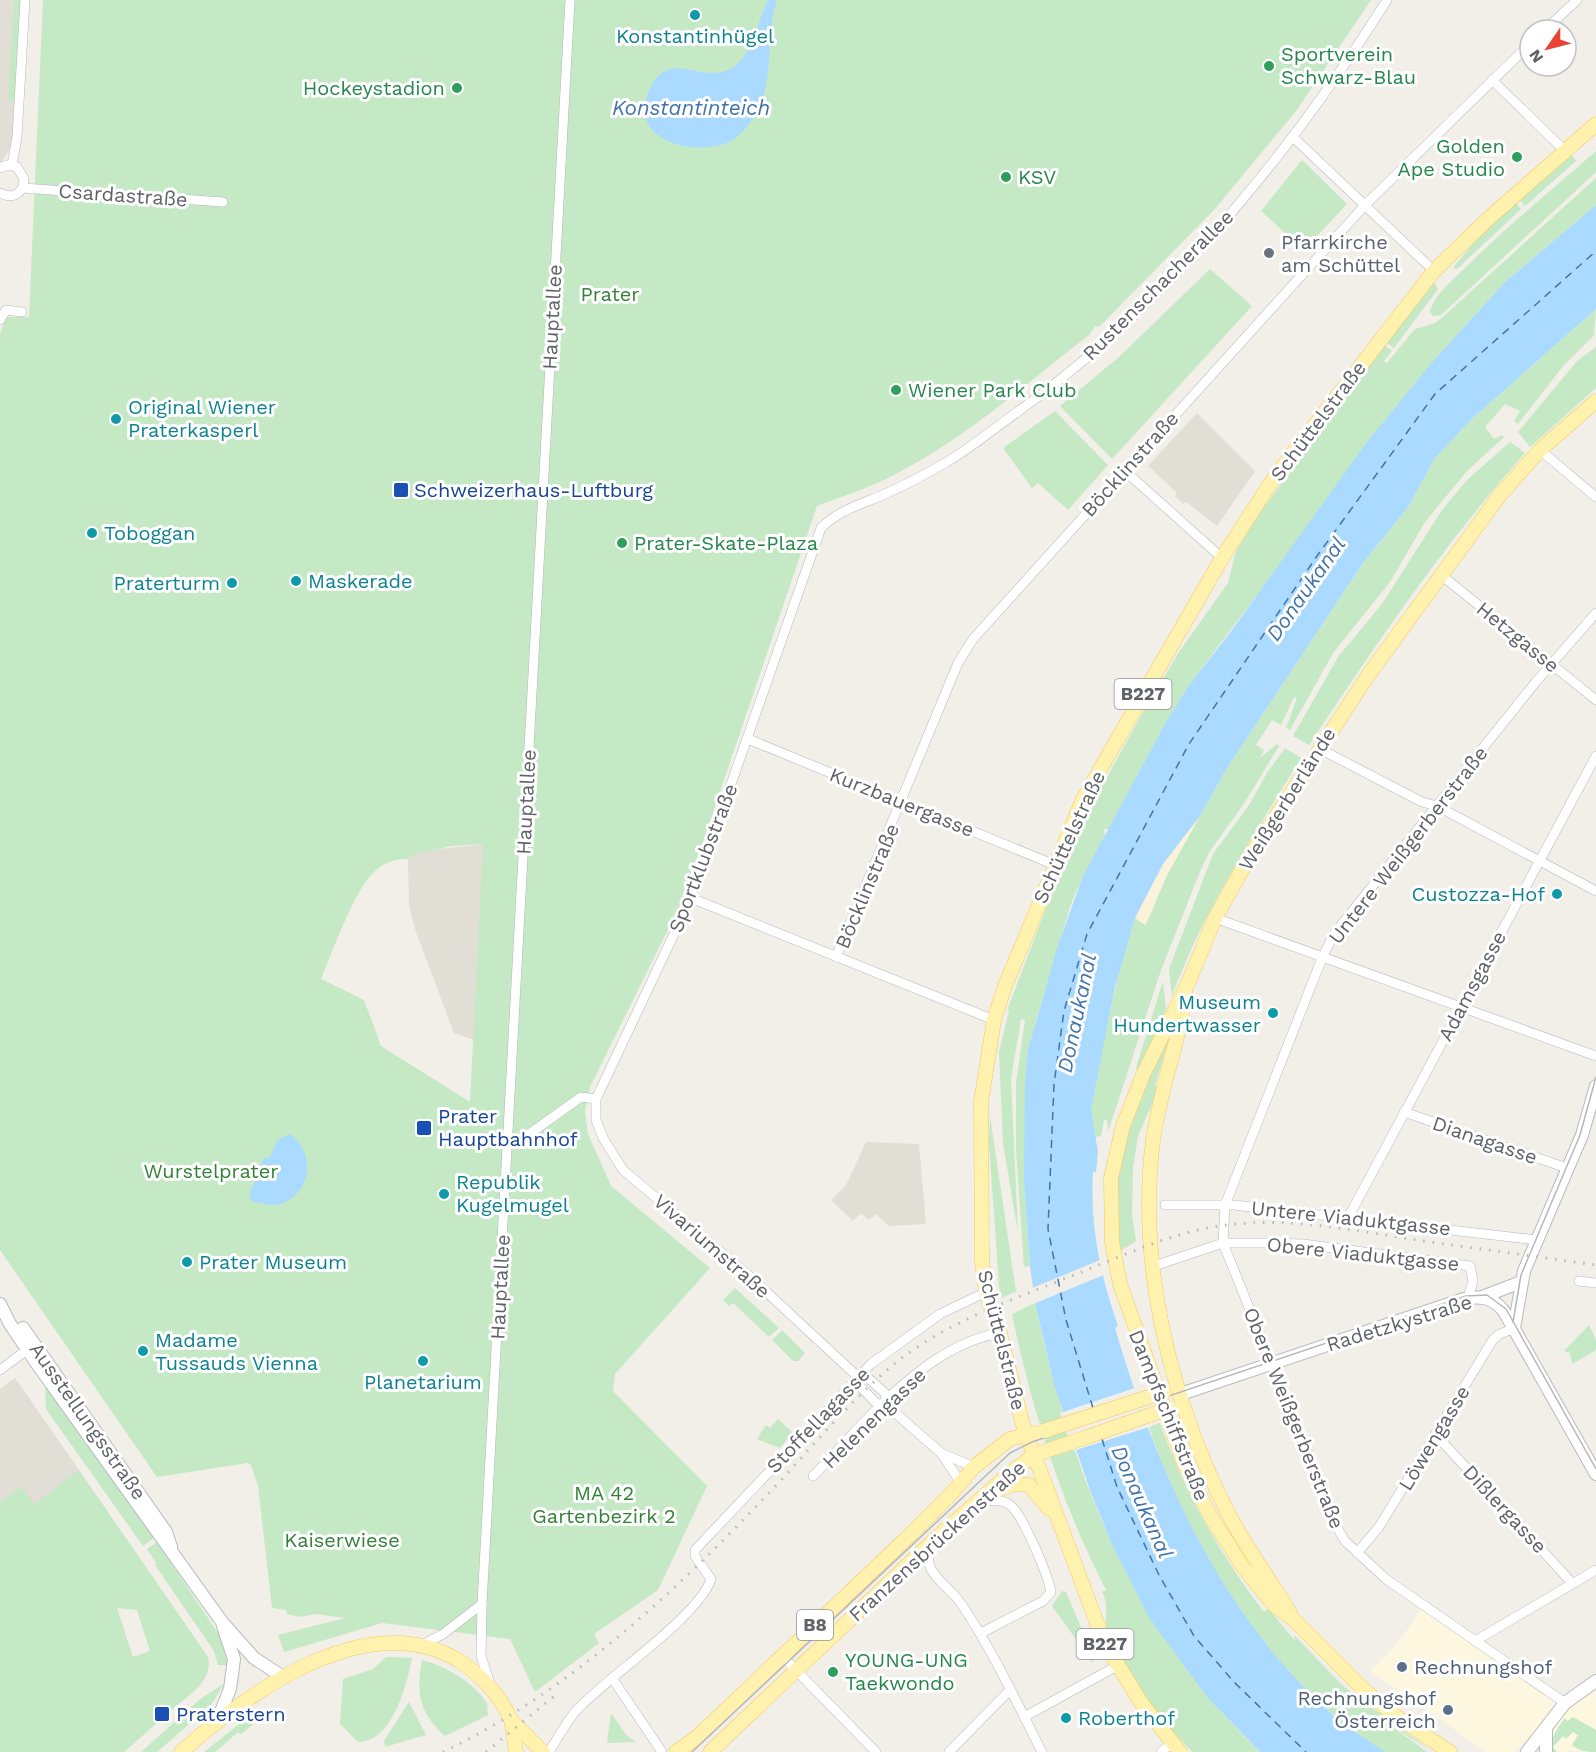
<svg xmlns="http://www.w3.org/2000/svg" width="1596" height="1752" font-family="'Work Sans',sans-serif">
	<rect width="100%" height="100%" fill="#f1efe8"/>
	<path fill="#fef7e0" d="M1424,1606L1565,1703L1596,1681V1750L1553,1752L1531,1735L1515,1752H1487L1370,1671L1396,1645Z"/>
	<g fill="#e1ded6">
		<path d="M0,0H21L12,145L0,165Z"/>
		<path d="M1197,413L1255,471L1217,526L1186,502L1183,504L1175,496L1177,493L1148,466Z"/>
		<path d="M484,844L474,1040L454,1033L415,929L409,905L408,859L412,855L429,850Z"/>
		<path d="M866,1142L919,1144L926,1224L889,1226L876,1214L869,1220L861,1213L853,1221L831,1200L846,1185Z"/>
		<path d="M15,1378L79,1470L35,1505L21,1487L0,1502V1389Z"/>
	</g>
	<g fill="#c5e8c5" fill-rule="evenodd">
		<path d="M14,0H21L15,102L8,100Z"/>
		<path d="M43,0H1371L1296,111L1214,210L1099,327L1095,326L1090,334C1021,388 953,449 873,485C855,492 836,499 817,506L685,895L590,1087L585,1111L588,1134L611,1186L710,1268L615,1374L613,1391L707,1486L658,1590L594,1634L599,1643L535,1692L510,1639L382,1623L284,1652L278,1635L345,1618L316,1614L299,1617L287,1614L286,1610L272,1608L258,1486L251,1465L247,1463L157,1477L0,1250V334L6,317H29ZM483,844L470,1102L381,1046L364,1000L321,979C332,953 355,888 375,871C385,862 395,859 408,859L412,855L451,846Z"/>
		<path d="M1596,151V172L1441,315L1433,316L1430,312C1434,295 1452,281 1464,269C1506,227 1552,190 1596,151Z"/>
		<path d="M1572,155L1576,161L1525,206L1520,200Z"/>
		<path d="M1302,160L1347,204L1304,250L1261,211Z"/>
		<path d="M1596,178V205L1505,282L1434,360L1189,685L1166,722L1109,829H1104L1105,839L1083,876L1071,904L1035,1024L1024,1181L1030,1266L1024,1267L1016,1149V1083L1025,1020L1021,1019L1011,1079L1018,1233L1003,1143L999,1052L1009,1011L1008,1008L1046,908L1090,808L1139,719L1179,652L1228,583L1236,551L1258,516L1334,409L1384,345L1392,351L1384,361L1387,363L1415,329L1435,323L1444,316Z"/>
		<path d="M1516,203L1521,209L1457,269L1453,268L1476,240Z"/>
		<path d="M1210,269L1252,306L1112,459L1060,406L1119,357Z"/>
		<path d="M1434,283L1438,289L1394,348L1386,342Z"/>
		<path d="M1596,309L1594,335L1564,365L1518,424L1514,421L1520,411L1505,404L1485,427L1494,439L1502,435L1504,437L1467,471L1425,522L1390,582L1333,653L1290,730L1286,728L1297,698L1294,697L1281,725L1272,720L1256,745L1264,750L1260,758L1277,744L1279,746L1245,802L1210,851L1201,869L1161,970L1108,1132L1107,1120H1104L1101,1136L1095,1137L1091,1110L1098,1070L1123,952L1135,918L1146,925L1167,875L1227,768L1363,563L1408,507L1435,458L1474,417Z"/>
		<path d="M1596,347V388L1530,447L1518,432L1577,361Z"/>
		<path d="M1055,411L1108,465L1068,510L1038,483L1032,488L1003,448Z"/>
		<path d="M1510,442L1525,453C1444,544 1376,644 1309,745L1293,736L1338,657L1382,604L1442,510L1467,480Z"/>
		<path d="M1285,748L1301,758C1254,835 1203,911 1172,996L1169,969L1213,854L1249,805L1267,773Z"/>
		<path d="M1163,981L1166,1009L1138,1070L1136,1068Z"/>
		<path d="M1171,1032L1155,1086L1159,1088L1138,1136L1133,1167L1132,1215L1136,1241L1117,1253C1116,1233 1113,1212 1115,1193C1122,1135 1145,1083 1171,1032Z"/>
		<path d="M990,1116L1016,1292L1000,1298L989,1143Z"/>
		<path d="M735,1288L779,1328L769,1337L733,1303L729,1306L723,1300Z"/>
		<path d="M1035,1303C1072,1476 1131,1627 1260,1752H1192L1154,1711L1108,1635C1103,1620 1110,1605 1102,1592L1106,1590C1062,1505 1031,1408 1012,1314Z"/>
		<path d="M1589,1325L1596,1340V1350L1572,1364L1570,1353L1564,1351Z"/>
		<path d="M782,1330L805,1353L798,1361H793L772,1340Z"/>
		<path d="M45,1383L151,1532L154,1538L143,1546L46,1409Z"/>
		<path d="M778,1419L793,1433L780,1448L757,1439L766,1425L770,1428Z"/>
		<path d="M1160,1423C1184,1492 1222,1557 1264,1612L1269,1609L1295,1641L1294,1635L1343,1686L1432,1752L1383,1720L1427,1752C1414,1752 1398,1752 1386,1752C1375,1749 1362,1735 1352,1729C1255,1659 1186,1538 1149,1427Z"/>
		<path d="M79,1470L208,1657C214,1682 187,1696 170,1711L166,1708L159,1710L155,1717L158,1722L124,1752H0V1502L21,1487L35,1504ZM117,1608L137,1610L150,1651L133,1657Z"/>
		<path d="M157,1542L220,1636L228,1665H218L214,1651L155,1565L156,1563L147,1549Z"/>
		<path d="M1062,1591L1066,1592L1094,1658L1093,1663L1052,1606Z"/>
		<path d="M391,1657L412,1658C407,1684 392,1743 358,1742L340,1724L343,1679L373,1669L386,1657Z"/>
		<path d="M422,1660C448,1667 471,1681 487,1703L488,1715L445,1736C419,1713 416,1693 422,1660Z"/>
		<path d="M225,1683L211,1705L157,1752H141L199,1700Z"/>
		<path d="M409,1702L426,1735L385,1747L384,1741Z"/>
		<path d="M611,1713L627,1736L636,1742L607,1743Z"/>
		<path d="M252,1714L256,1716V1722L241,1734L237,1733L215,1752H204Z"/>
		<path d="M1573,1717L1596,1730V1752C1586,1752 1579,1751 1572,1745L1578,1735L1573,1732L1566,1739L1563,1736L1553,1747L1557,1752H1551C1551,1738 1556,1729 1565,1718L1568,1721Z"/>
	</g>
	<path fill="#fbf3d9" d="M1200,816L1167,875L1145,925L1135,918C1154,879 1173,850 1200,816Z"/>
	<g fill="#aadaff">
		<path d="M768,0H777C764,39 776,81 755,115C750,124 742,134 734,139C704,159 630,144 647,96C667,42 699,87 732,68C752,56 758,20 768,0Z"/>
		<path d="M1596,205V309L1474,417L1435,458L1408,507L1363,563L1227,768L1200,816L1163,864L1135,918L1115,987L1091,1110L1098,1152L1096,1172H1093C1090,1227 1100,1274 1118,1326L1115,1328C1157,1471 1219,1614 1333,1715C1349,1729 1368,1740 1385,1752H1260L1207,1697L1150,1619L1113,1547L1091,1493L1055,1388L1035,1303L1030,1266L1024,1181L1025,1081L1028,1050L1057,948L1083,876L1166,722L1189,685L1229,634L1367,442L1434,360L1505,282Z"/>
		<path d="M289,1134C317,1151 312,1194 280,1204C272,1207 261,1203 252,1201L249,1195L264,1157L269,1159L277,1141Z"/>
	</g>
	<g fill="#f1efe8">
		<path d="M1100,1260L1104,1275L1033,1304L1030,1289Z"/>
		<path d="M1138,1387L1152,1426L1073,1451L1060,1413Z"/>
	</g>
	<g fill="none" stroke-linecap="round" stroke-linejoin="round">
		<g stroke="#4174aa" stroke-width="1.5" stroke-dasharray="8 6" stroke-linecap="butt">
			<path d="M1093,1408L1066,1320L1048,1229L1054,1084L1064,1011L1087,934L1189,744L1317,556L1435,394L1596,251"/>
			<path d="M1102,1439L1117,1487L1159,1575L1194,1636L1234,1682L1306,1752"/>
		</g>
		<defs>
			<g id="street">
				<path d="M1545,30L1577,0"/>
				<path d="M1492,80L1565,151"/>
				<path d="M1294,138L1434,271"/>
				<path d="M12,165L17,137L25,0"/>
				<path d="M0,168L7,165L17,167L24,179C24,193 13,200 0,193"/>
				<path d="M23,188L223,202"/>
				<path d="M0,320L6,310L22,312"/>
				<path d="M1540,450L1596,497"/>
				<path d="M1124,470L1222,558"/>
				<path d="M1440,574L1596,700"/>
				<path d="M748,739L1055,865"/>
				<path d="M1318,748L1422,802L1437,806L1596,891"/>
				<path d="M691,898L994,1020"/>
				<path d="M1215,918L1596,1056"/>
				<path d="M836,957L958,663L973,639L1366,204L1530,44"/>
				<path d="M1404,1112L1567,1168"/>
				<path d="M507,1145L525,1137L581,1097L596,1099"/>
				<path d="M1165,1205H1234L1537,1240"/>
				<path d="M1349,1216L1596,756"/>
				<path d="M1154,1266L1223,1243H1268L1303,1244L1470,1266L1473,1281L1468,1298"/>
				<path d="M1579,1281L1596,1283"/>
				<path d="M0,1370L32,1346"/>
				<path d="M858,1377H867L886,1394L885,1404"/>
				<path d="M1436,1435L1573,1584"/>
				<path d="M941,1453L961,1483"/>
				<path d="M974,1467L941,1453L885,1404H877L859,1385L858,1377L747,1274L623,1170L603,1138L596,1120V1099L691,898L821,528C839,510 862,504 885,494C905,485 926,474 945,463C970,449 993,429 1016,413C1168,304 1288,157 1387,0"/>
				<path d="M813,1476C864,1424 925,1345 1000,1333"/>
				<path d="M978,1502C989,1501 1000,1498 1010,1505C1023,1515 1048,1575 1051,1592L1043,1601L981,1633"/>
				<path d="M931,1546C920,1572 946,1583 960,1602C992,1649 1016,1701 1042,1752"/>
				<path d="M1357,1553L1379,1527L1492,1341L1498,1335L1514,1328"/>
				<path d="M1475,1641L1596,1570"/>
				<path d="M422,1645L443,1634L482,1604"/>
				<path d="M782,1656L876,1752"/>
				<path d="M612,1678L662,1752"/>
				<path d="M490,1684L481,1656L482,1604L570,0"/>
				<path d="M1565,1703L1386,1579L1345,1541L1339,1531L1223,1243L1225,1205L1322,958L1334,934L1535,683L1596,613"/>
				<path d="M1024,1717L1117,1666"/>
				<path d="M549,1752C557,1739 565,1725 574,1713C605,1678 699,1617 711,1579L695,1556V1550L871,1364L940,1314L986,1292"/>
				<path d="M949,1752L1010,1690"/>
				<path d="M1161,1752L1172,1743"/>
			</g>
			<g id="secondary">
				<path d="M1482,1297L1521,1282"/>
				<path d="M0,1304L10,1324L40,1368L222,1622L254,1658L283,1677"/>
				<path d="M23,1328L166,1532L171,1547"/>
				<path d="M1514,1328L1524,1271L1582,1135L1596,1086"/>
				<path d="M1181,1394L1464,1299C1481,1295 1495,1298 1505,1313L1596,1474"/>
				<path d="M218,1719L230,1689L234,1659L223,1626"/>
				<path d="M1546,1731V1752"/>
				<path d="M1527,1752L1565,1703L1596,1681"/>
			</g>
			<g id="primary">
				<path d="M1186,995C1178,1044 1160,1090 1153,1140C1137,1266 1171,1401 1228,1513C1246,1548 1270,1579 1290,1613"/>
				<path d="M994,1491L1015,1484L1029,1485L1049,1509"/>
				<path d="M511,1720L543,1752"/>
				<path d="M181,1752C249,1692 369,1604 461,1662C481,1675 502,1698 511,1720C514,1730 514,1742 516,1752"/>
				<path d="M676,1752L696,1738L910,1535L951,1494L974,1467L1010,1439L1036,1433"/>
				<path d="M710,1752L933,1541L1009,1474L1034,1455L1087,1437"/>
				<path d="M1180,1752L1140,1701L1104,1642L1023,1425L1000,1333L986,1292L982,1262L981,1102L994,1020L1005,986L1083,799L1222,558L1276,475L1434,271L1489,218L1596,124"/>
				<path d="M1450,1752L1397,1717L1363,1689L1293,1619L1274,1605L1243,1567L1211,1517L1183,1461L1120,1284L1112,1242L1111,1178L1123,1126L1143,1075L1189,981L1215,918L1251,854L1369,674L1500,495L1540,450L1596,401"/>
			</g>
		</defs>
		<use href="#street" stroke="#b5b8bc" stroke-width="10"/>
		<use href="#secondary" stroke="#b6babf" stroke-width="14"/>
		<use href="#primary" stroke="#f2c960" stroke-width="15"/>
		<use href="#street" stroke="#fff" stroke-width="9"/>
		<use href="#secondary" stroke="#fff" stroke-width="12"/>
		<use href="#primary" stroke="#fff2af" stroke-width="14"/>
		<g stroke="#b6b7b8" stroke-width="1.5">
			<path d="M1513,1322L1521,1275L1580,1135L1596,1077"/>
			<path d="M692,1752L1010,1453L1032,1442L1466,1296L1487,1295L1506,1309L1596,1469"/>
		</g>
		<g stroke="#b6b7b8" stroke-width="3" stroke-dasharray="1.5 8" stroke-linecap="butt">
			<path d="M443,1752C568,1692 672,1595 767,1495C809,1451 855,1394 903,1357C957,1317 1023,1296 1084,1271C1134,1251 1183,1228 1237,1224C1299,1218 1362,1232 1423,1241C1481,1249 1539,1257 1596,1265"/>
			<path d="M486,1752L558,1693"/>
		</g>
		<defs>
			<g id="primary-bridge">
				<path d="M1044,1431L1164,1392"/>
				<path d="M1087,1437L1170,1408"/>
			</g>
		</defs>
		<use href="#primary-bridge" stroke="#f2c960" stroke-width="15" stroke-linecap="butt"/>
		<use href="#primary-bridge" stroke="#fff2af" stroke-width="14"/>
	</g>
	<g fill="#0f9aa8" stroke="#fff" stroke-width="2">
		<circle cx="695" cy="15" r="6"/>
		<circle cx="116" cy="419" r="6"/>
		<circle cx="92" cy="533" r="6"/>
		<circle cx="296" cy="581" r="6"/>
		<circle cx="232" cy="583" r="6"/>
		<circle cx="1557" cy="894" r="6"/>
		<circle cx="1273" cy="1013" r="6"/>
		<circle cx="444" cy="1194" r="6"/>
		<circle cx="187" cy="1262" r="6"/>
		<circle cx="143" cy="1351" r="6"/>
		<circle cx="423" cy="1361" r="6"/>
		<circle cx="1066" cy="1718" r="6"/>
	</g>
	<g fill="#2e9e5b" stroke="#fff" stroke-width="2">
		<circle cx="1269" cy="66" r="6"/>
		<circle cx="457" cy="88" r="6"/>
		<circle cx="1517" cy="157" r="6"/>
		<circle cx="1006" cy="177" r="6"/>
		<circle cx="896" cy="390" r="6"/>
		<circle cx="622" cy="543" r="6"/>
		<circle cx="833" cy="1672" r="6"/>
	</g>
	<circle fill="#6b7280" stroke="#fff" stroke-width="2" cx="1269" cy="253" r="6"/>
	<g fill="#1a4fb4" stroke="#fff" stroke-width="2">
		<rect x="393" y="482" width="16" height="16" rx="3"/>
		<rect x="416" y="1120" width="16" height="16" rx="3"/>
		<rect x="154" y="1706" width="16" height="16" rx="3"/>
	</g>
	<g fill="#5c6f8a" stroke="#fff" stroke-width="2">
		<circle cx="1402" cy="1667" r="6"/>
		<circle cx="1448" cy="1710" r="6"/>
	</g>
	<g text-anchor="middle" stroke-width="6" stroke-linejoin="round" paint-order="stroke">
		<g fill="#fff" stroke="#8f9295" stroke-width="1.5">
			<rect x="1114.5" y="679" width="57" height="30" rx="4.5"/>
			<rect x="797" y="1610" width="36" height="30" rx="4.5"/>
			<rect x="1076.5" y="1629" width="57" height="30" rx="4.5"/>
		</g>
		<g font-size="18" font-weight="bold" fill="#5f6368">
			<text x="1143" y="700">B227</text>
			<text x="815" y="1631">B8</text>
			<text x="1105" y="1650">B227</text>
		</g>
		<g font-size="20" fill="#0d838f" stroke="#fff" text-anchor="start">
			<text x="695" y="43" text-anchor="middle">Konstantinhügel</text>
			<text x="128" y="414">Original Wiener<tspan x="128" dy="23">Praterkasperl</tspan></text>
			<text x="104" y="540">Toboggan</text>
			<text x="308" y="588">Maskerade</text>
			<text x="220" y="590" text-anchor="end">Praterturm</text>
			<text x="1545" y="901" text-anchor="end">Custozza-Hof</text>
			<text x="1261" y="1009" text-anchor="end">Museum<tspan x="1261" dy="23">Hundertwasser</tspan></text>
			<text x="456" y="1189">Republik<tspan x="456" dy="23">Kugelmugel</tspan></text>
			<text x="199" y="1269">Prater Museum</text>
			<text x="155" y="1347">Madame<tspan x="155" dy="23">Tussauds Vienna</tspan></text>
			<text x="423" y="1389" text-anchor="middle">Planetarium</text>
			<text x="1078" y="1725">Roberthof</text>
		</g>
		<g font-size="20" fill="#27864d" stroke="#fff" text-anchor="start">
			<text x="1281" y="61">Sportverein<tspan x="1281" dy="23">Schwarz-Blau</tspan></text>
			<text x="445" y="95" text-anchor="end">Hockeystadion</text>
			<text x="1505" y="153" text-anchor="end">Golden<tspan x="1505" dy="23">Ape Studio</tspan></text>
			<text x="1018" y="184">KSV</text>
			<text x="908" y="397">Wiener Park Club</text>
			<text x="634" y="550">Prater-Skate-Plaza</text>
			<text x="845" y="1667">YOUNG-UNG<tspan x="845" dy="23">Taekwondo</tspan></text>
		</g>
		<g font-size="20" fill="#5f6368" stroke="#fff">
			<text transform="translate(123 195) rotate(4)" y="7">Csardastraße</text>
			<text transform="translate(1158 285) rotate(-45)" y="7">Rustenschacherallee</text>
			<text transform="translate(552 317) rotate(-87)" y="7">Hauptallee</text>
			<text transform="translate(1318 421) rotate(-53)" y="7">Schüttelstraße</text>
			<text transform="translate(1130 464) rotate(-48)" y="7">Böcklinstraße</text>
			<text transform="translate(1518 637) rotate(39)" y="7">Hetzgasse</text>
			<text transform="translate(1287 799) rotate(-58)" y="7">Weißgerberlände</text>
			<text transform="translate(526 802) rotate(-87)" y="7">Hauptallee</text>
			<text transform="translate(902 802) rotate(22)" y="7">Kurzbauergasse</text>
			<text transform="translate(1069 837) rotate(-65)" y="7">Schüttelstraße</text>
			<text transform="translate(1408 845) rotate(-52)" y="7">Untere Weißgerberstraße</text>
			<text transform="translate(703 858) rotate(-69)" y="7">Sportklubstraße</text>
			<text transform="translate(867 886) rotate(-67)" y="7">Böcklinstraße</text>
			<text transform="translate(1472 986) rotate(-62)" y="7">Adamsgasse</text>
			<text transform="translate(1485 1140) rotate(19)" y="7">Dianagasse</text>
			<text transform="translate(1351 1218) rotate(6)" y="7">Untere Viaduktgasse</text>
			<text transform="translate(712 1246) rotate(41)" y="7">Vivariumstraße</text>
			<text transform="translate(1363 1254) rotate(6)" y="7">Obere Viaduktgasse</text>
			<text transform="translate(500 1287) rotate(-87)" y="7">Hauptallee</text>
			<text transform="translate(1399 1323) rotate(-17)" y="7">Radetzkystraße</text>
			<text transform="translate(1002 1340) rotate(76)" y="7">Schüttelstraße</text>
			<text transform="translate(1169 1415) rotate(68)" y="7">Dampfschiffstraße</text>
			<text transform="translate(874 1418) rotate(-44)" y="7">Helenengasse</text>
			<text transform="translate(1294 1418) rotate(68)" y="7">Obere Weißgerberstraße</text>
			<text transform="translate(818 1420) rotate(-46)" y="7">Stoffellagasse</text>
			<text transform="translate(88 1421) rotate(55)" y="7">Ausstellungsstraße</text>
			<text transform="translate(1434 1438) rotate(-59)" y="7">Löwengasse</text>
			<text transform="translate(1505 1509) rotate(47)" y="7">Dißlergasse</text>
			<text transform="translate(937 1541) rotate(-42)" y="7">Franzensbrückenstraße</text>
		</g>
		<g font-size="20" fill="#5b616d" stroke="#fff" text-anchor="start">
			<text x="1281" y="249">Pfarrkirche<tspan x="1281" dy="23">am Schüttel</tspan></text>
		</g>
		<g font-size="20" fill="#348238" stroke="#fff">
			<text x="610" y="301">Prater</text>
			<text x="211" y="1178">Wurstelprater</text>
			<text x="604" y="1500">MA 42<tspan x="604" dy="23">Gartenbezirk 2</tspan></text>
			<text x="342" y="1547">Kaiserwiese</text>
		</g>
		<g font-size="20" fill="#164399" stroke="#fff" text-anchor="start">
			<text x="414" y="497">Schweizerhaus-Luftburg</text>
			<text x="438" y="1123">Prater<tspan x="438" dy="23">Hauptbahnhof</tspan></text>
			<text x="176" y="1721">Praterstern</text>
		</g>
		<g font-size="20" fill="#4e5e75" stroke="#fff" text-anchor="start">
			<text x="1414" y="1674">Rechnungshof</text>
			<text x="1436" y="1705" text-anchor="end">Rechnungshof<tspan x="1436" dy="23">Österreich</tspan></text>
		</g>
		<g font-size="21" font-style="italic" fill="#4174aa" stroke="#fff">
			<text x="691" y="115">Konstantinteich</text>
			<text transform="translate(1306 589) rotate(-55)" y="7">Donaukanal</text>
			<text transform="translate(1077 1013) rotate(-78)" y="7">Donaukanal</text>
			<text transform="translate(1142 1502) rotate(66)" y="7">Donaukanal</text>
		</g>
	</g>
	<g transform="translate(1548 48) rotate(235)"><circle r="28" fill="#ffffff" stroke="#bfc1c3" stroke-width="1.5"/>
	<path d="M0-4.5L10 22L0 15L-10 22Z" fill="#ea4335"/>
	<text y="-9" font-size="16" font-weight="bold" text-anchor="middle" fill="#5f6368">N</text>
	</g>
</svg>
